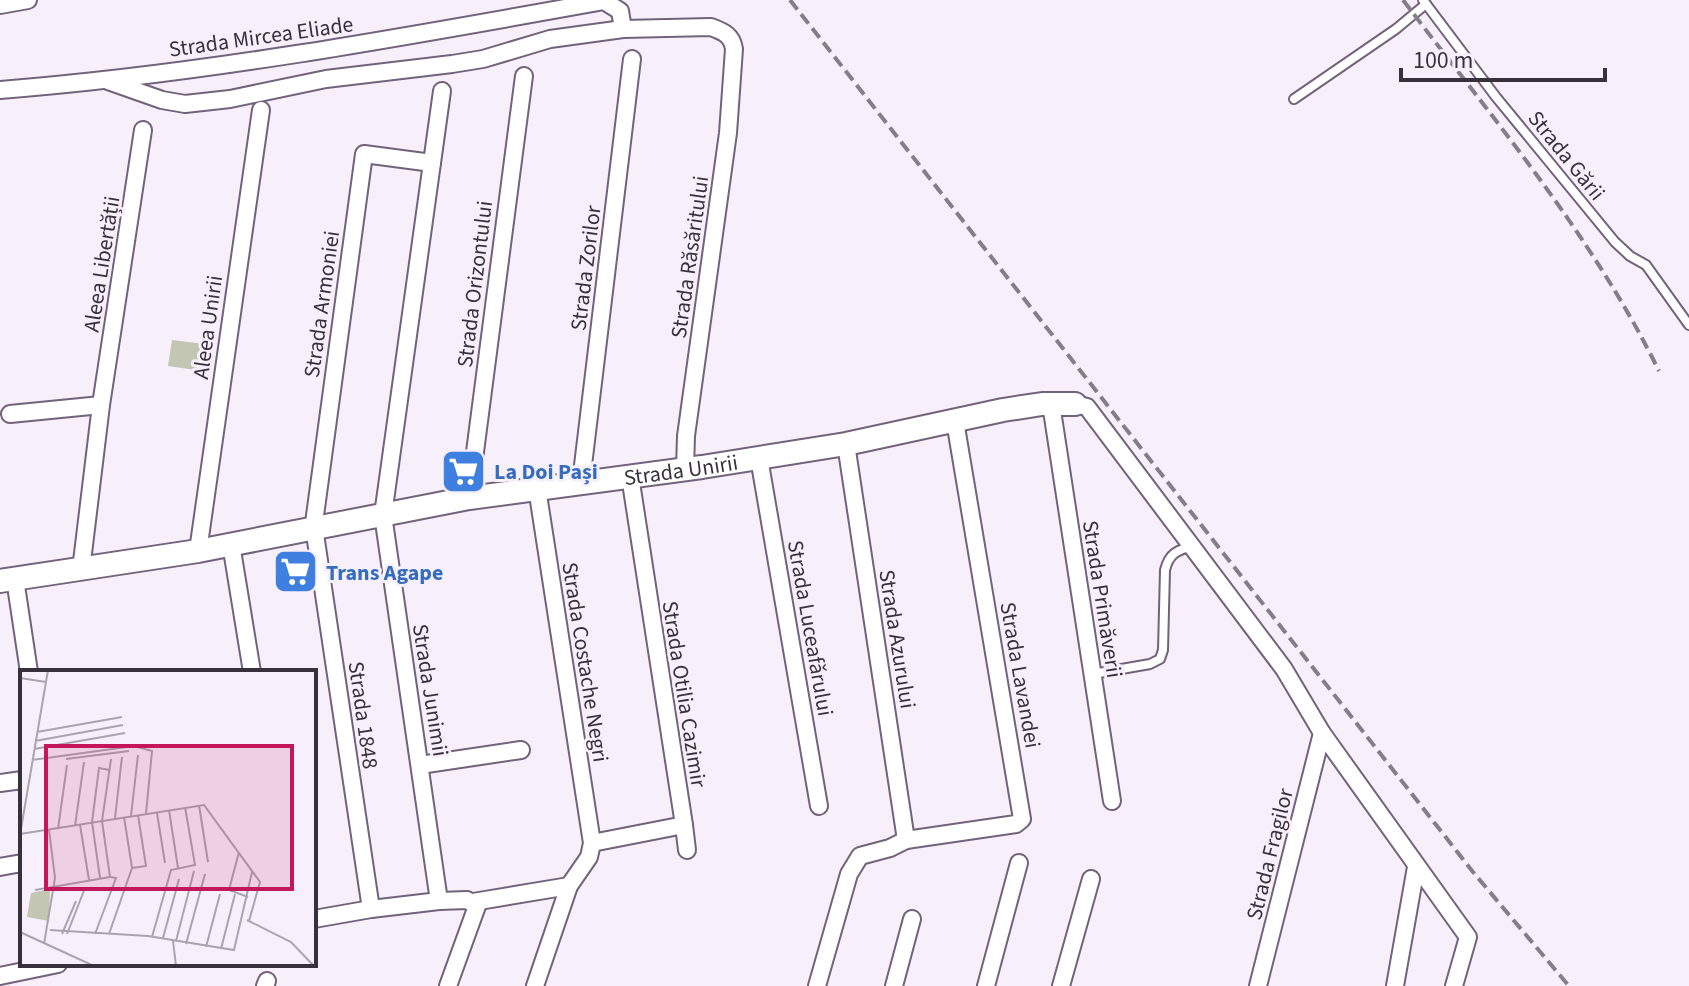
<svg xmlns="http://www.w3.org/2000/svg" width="1689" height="986" font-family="'Source Sans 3',sans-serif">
	<rect width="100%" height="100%" fill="#f7f0fb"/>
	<path fill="#c2c6b3" d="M172,340L205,344L202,371L168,366Z"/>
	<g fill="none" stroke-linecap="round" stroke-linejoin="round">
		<defs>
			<g id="lane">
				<path d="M1423,0L1496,97L1615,242L1630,256L1646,265L1689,325"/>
				<path d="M1294,99L1396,29L1426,4"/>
				<path d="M1093,674L1150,664L1160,659L1163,650L1165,570C1169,554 1176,551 1191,546"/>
			</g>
			<g id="street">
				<path d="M0,5L28,0"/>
				<path d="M108,81L162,100L185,104L230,99L326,79L452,64L483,59L550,39L623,29"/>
				<path d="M0,90C203,74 404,37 604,1L620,11L623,29L711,27C724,32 732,35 734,49L728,133L686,436L685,469"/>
				<path d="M442,91L383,515L439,901L467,900L477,906L448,986"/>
				<path d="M1051,404L1112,801"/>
				<path d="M1075,404L1087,407L1284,669L1322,733L1468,937L1454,986"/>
				<path d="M10,414L101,405"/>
				<path d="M846,444L906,840"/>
				<path d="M759,458L819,806"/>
				<path d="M581,482L632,59"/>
				<path d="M469,498L524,76"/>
				<path d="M231,544L252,672"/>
				<path d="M198,551L261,110"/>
				<path d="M81,570L101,405L143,130"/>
				<path d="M15,579L29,672"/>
				<path d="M420,765L521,750"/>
				<path d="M0,783L22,780"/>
				<path d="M684,825L687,850"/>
				<path d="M592,843L684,825L630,476"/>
				<path d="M0,867L22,863"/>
				<path d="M473,902L569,886"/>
				<path d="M371,909L315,534L316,528L314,523L364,154L432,163"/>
				<path d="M314,919L371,909L439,901"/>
				<path d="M0,976L58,964"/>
				<path d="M265,986L267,981"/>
				<path d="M535,986L569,886L589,857L592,843L537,488"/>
				<path d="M817,986L849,874L860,856L890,848L906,840L1016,824L1022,819L955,421"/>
				<path d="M894,986L912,919"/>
				<path d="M986,986L1019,863"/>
				<path d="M1061,986L1091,879"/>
				<path d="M1258,986L1322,733"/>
				<path d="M1395,986L1416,867"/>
			</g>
			<g id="secondary">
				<path id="s1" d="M0,581L198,551L469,498L702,467L846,444L1003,410L1042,404H1075"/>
			</g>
		</defs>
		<use href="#lane" stroke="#73627b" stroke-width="12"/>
		<use href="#street" stroke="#73627b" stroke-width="20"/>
		<use href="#secondary" stroke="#73627b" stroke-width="26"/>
		<use href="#lane" stroke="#fff" stroke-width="8"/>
		<use href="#street" stroke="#fff" stroke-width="16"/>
		<use href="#secondary" stroke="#fff" stroke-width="22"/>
		<g stroke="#857e89" stroke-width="4" stroke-dasharray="12 6" stroke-linecap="butt">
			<path d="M790,0L1473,872L1569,986"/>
			<path d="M1403,0C1494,120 1592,235 1659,371"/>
		</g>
	</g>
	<defs>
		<symbol id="supermarket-square" viewBox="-11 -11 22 22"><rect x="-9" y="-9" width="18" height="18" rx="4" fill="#3f7fe0" stroke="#f7f0fb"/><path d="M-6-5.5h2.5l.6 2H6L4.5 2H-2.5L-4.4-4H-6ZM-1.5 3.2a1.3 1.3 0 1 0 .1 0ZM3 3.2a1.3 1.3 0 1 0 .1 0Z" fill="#fff"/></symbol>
	</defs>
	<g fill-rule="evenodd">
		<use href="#supermarket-square" x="438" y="446" width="51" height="51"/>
		<use href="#supermarket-square" x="270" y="546" width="51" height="51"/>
	</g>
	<g text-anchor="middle" stroke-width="6" stroke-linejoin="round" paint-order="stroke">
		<g font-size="22" fill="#38313c" stroke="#f7f0fb">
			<text transform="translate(261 36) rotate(-8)" y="8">Strada Mircea Eliade</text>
			<text transform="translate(1567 155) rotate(51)" y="8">Strada Gării</text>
			<text transform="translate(689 257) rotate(-82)" y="8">Strada Răsăritului</text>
			<text transform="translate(101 264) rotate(-81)" y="8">Aleea Libertății</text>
			<text transform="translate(585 268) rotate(-83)" y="8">Strada Zorilor</text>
			<text transform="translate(474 284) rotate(-83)" y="8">Strada Orizontului</text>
			<text transform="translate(321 304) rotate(-82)" y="8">Strada Armoniei</text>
			<text transform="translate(207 327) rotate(-82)" y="8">Aleea Unirii</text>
			<text dy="8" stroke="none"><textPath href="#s1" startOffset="690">Strada Unirii</textPath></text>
			<text transform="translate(1103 599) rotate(81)" y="8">Strada Primăverii</text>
			<text transform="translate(811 628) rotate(80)" y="8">Strada Luceafǎrului</text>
			<text transform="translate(898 639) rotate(81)" y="8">Strada Azurului</text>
			<text transform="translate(586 662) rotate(81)" y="8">Strada Costache Negri</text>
			<text transform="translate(1021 675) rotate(80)" y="8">Strada Lavandei</text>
			<text transform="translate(431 690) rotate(81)" y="8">Strada Junimii</text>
			<text transform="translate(685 694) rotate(81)" y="8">Strada Otilia Cazimir</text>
			<text transform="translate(364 715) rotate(82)" y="8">Strada 1848</text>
			<text transform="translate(1269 854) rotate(-76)" y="8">Strada Fragilor</text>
		</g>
		<g font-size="22" font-weight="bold" fill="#366cbe" stroke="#f7f0fb" text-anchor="start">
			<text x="494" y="479">La Doi Pași</text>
			<text x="326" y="580">Trans Agape</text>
		</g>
	</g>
	<g transform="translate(20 670)">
		<rect width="296" height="296" fill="#f7f0fb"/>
		<path d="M30,219L29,251L7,247L11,223Z" fill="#c2c6b3"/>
		<path fill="none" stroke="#aba4af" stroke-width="2" d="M0,8L26,12M17,62L102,47M15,71L103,55M14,79L105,63M46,89L109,81M12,90L114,76L132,81L126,144M179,135L188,192M149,140L158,198M137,143L145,193M111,146L118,85M104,147L112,198M95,148L102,87M60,155L69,210M55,156L64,92M38,159L47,95M0,164L184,135L240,212L229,251M0,165L28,0M219,182L209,220L228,227M112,198L126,196L118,145M80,208L72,152L79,98L89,100M15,220L90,207M227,250L271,272L294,296M30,260L128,266L214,280L232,202M0,262L74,296M42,264L56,231M47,264L65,218M75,264L96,208L90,207L82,151L91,89M89,264L112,198M132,267L151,200L175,195L165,137M143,268L159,209M153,271L156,296M156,271L174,201M24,274L35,208L29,160M166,274L185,204M186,277L200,224M201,279L215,224"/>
		<path fill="#c2185b" fill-opacity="0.15" stroke="#c2185b" stroke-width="4" d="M26,76H272V219H26Z"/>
		<rect width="296" height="296" fill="none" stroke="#38313c" stroke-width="4"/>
	</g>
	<path d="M1401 68v12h204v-12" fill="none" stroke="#38313c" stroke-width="4"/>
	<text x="1413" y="68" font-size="24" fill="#38313c" stroke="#f7f0fb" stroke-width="6" paint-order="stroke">100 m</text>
</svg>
